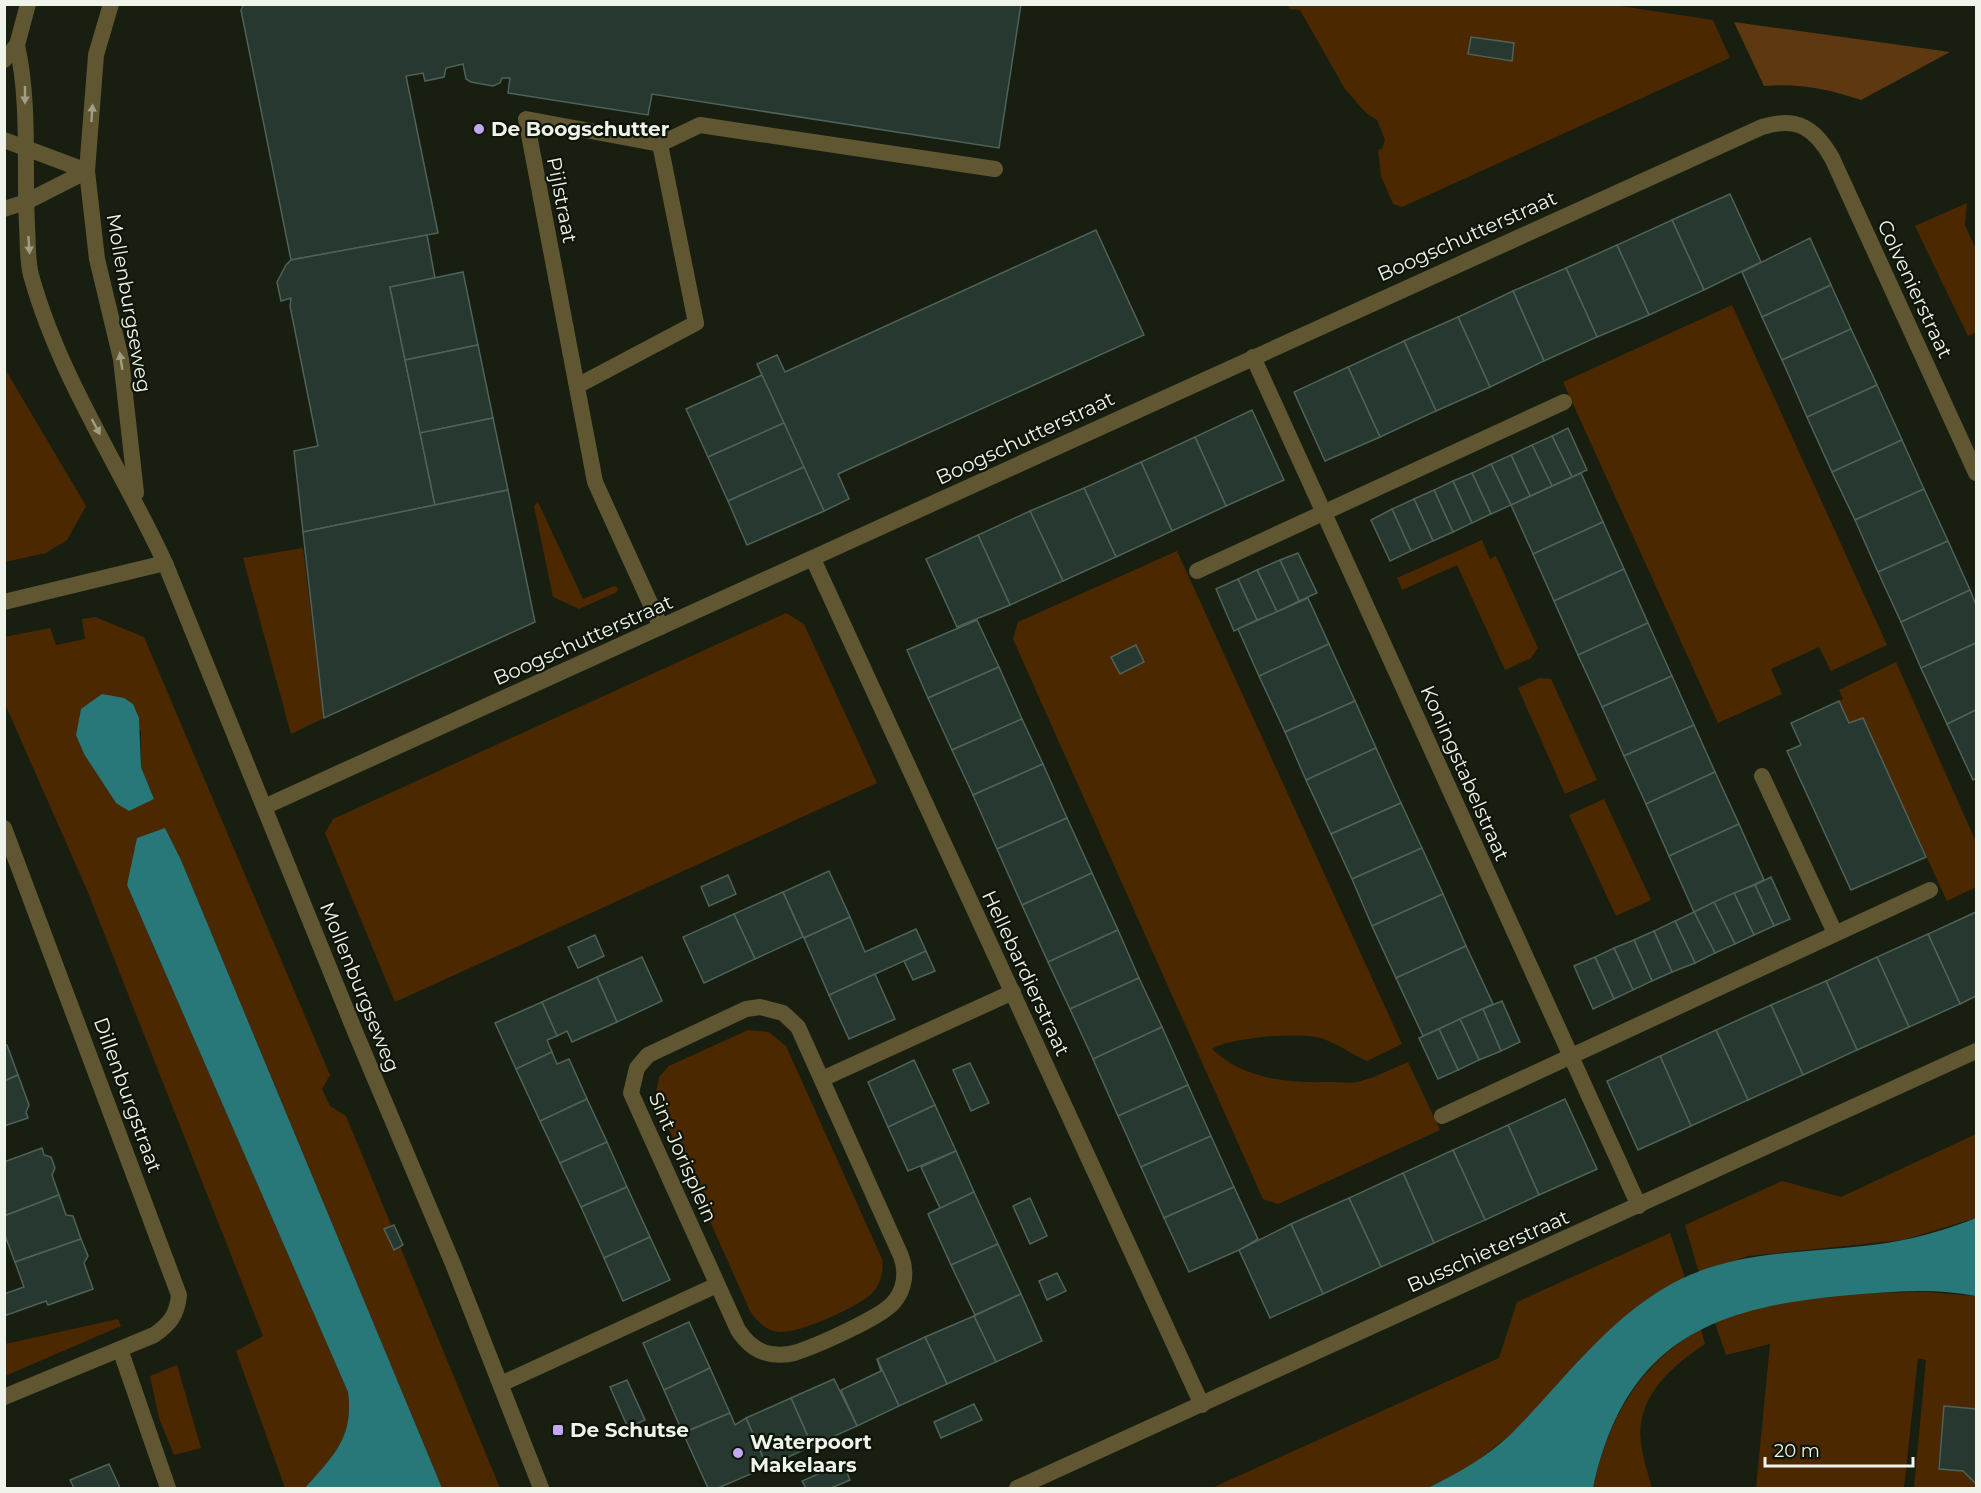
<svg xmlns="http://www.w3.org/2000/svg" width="1981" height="1493" font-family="Montserrat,sans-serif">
	<rect width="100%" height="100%" fill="#181f11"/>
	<g fill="#4c2800" fill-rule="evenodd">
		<path d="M1287,5H1614L1713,20L1730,58L1402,207L1393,204L1381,176L1378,150L1382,149L1385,140L1377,120L1367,114L1345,89L1300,10L1290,9Z"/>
		<path d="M1967,203L1965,225L1976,250V332L1968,336L1915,226Z"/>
		<path d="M1732,305L1887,645L1831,671L1819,647L1771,669L1782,694L1718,723L1563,382Z"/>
		<path d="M5,369L86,506L67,540L46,553L5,562Z"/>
		<path d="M538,502L583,599L614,586L618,588L617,592L579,609L553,597L534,506Z"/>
		<path d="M1482,540L1490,559L1496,556L1538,648L1531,658L1505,670L1457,565L1402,590L1397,578Z"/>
		<path d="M303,548L324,718L291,734L243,558Z"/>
		<path d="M1177,551L1402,1044L1367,1061C1352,1054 1336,1043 1321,1038C1300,1032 1230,1037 1212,1049C1243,1079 1286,1083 1328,1082C1338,1082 1351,1084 1361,1081C1377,1077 1393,1068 1408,1062L1440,1130L1278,1204L1263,1199L1013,639L1018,622Z"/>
		<path d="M786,613L804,624L877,783L395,1002L325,833L333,819Z"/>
		<path d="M95,617L144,637L330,1075L322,1089L330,1106L346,1116L500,1488H442L181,860L165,828L127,885L348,1392C354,1438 333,1456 305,1488H285L236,1351L263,1336L87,890L5,704L4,637L50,628L56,645L85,639L82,619ZM141,731V767L154,799L116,803L84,754L76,735Z"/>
		<path d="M1896,662L1976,842V887L1947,901L1863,718L1849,723L1839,701L1843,699L1839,690Z"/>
		<path d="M1539,678L1551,679L1597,780L1565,794L1518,688Z"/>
		<path d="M1604,799L1651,900L1616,916L1569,815Z"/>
		<path d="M748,1030L769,1032L786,1046L882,1259C884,1271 881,1284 872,1293C859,1307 798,1334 779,1332C766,1331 757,1321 750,1311L655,1098L659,1077L669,1066Z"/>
		<path d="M1976,1134V1218L1903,1240L1748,1256L1699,1273L1685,1225L1782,1181L1841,1197Z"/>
		<path d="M1670,1233L1685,1278L1510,1435L1468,1468L1428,1488H1212L1499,1358L1517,1302Z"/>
		<path d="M1925,1292L1976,1296V1409L1944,1406L1938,1468L1962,1471L1976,1484V1488H1914L1926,1360L1918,1358L1904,1488H1756L1770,1344L1726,1355L1715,1323C1774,1293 1859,1293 1925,1292Z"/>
		<path d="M118,1319L121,1326L5,1376V1344Z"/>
		<path d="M1701,1329L1705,1344C1672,1366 1635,1397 1641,1443C1643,1458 1648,1474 1652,1488H1593C1608,1420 1638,1364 1701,1329Z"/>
		<path d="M177,1365L201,1448L174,1455L159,1418L150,1376Z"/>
	</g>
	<path fill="#5e3811" d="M1734,22L1950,52L1861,100C1828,89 1799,83 1764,86Z"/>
	<g fill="#287779">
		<path d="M102,694L124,698L133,704L139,718L141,767L154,799L129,811L116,803L84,754L76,735L81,709Z"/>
		<path d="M165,828L181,860L442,1488H305C333,1456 354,1438 348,1392L127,885L137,838Z"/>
		<path d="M1976,1218V1296C1932,1287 1884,1292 1839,1296C1704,1309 1624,1347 1593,1488H1428C1458,1473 1487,1457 1511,1434C1565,1380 1610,1314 1681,1279C1741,1250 1807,1253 1872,1245C1907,1241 1943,1231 1976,1218Z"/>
	</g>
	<g fill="#263830" stroke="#4f6259" stroke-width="1.5">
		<path d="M244,4H1021L999,148L652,94L648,115L508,93L510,78H502L500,83L493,86L471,82L466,79L463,64L446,68L444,77L425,81L423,73L406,76L438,233L291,260L241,10Z"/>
		<path d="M1471,37L1514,43L1512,61L1468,54Z"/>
		<path d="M1730,194L1761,262L1704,290L1672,220Z"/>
		<path d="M1672,220L1704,290L1649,315L1617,245Z"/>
		<path d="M1096,230L1144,335L838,474L849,499L824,511L757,364L777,355L785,372Z"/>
		<path d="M427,235L435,278L390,287L435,505L303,532L294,451L318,446L290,306L291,298L281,301L277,282L286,265L291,260Z"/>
		<path d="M1810,238L1831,285L1762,317L1742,272Z"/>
		<path d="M1617,245L1649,315L1597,337L1566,268Z"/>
		<path d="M1566,268L1597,337L1544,361L1513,291Z"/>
		<path d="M463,272L478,345L405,360L390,287Z"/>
		<path d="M1831,285L1851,329L1782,360L1762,317Z"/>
		<path d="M1513,291L1544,361L1490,387L1458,317Z"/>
		<path d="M1458,317L1490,387L1436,411L1404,341Z"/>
		<path d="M1851,329L1877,385L1807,417L1782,360Z"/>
		<path d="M1404,341L1436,411L1380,437L1348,367Z"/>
		<path d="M478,345L493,418L420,433L405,360Z"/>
		<path d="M1348,367L1380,437L1325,461L1294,392Z"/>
		<path d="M762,375L784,423L708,457L686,409Z"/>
		<path d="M1877,385L1902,440L1832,472L1807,417Z"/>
		<path d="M1252,410L1284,480L1226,506L1195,437Z"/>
		<path d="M493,418L508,490L435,505L420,433Z"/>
		<path d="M784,423L804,467L728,501L708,457Z"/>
		<path d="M1568,428L1587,470L1572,477L1552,436Z"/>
		<path d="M1552,436L1572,477L1552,486L1532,445Z"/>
		<path d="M1195,437L1226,506L1172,531L1141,462Z"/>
		<path d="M1902,440L1924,489L1855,520L1832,472Z"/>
		<path d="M1532,445L1552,486L1530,496L1511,455Z"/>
		<path d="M1511,455L1530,496L1511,505L1491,464Z"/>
		<path d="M1141,462L1172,531L1116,557L1084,488Z"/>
		<path d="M1491,464L1511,505L1491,514L1472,473Z"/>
		<path d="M804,467L824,511L747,545L728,501Z"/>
		<path d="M1472,473L1491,514L1472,523L1453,481Z"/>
		<path d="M1581,473L1603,522L1533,554L1511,505Z"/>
		<path d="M1453,481L1472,523L1453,532L1434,490Z"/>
		<path d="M1084,488L1116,557L1063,581L1030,511Z"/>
		<path d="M1924,489L1948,541L1878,572L1855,520Z"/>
		<path d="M508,490L535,622L324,718L303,532Z"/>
		<path d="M1434,490L1453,532L1433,541L1414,499Z"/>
		<path d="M1414,499L1433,541L1411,551L1392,509Z"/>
		<path d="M1392,509L1411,551L1390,561L1371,520Z"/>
		<path d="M1030,511L1063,581L1010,605L978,535Z"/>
		<path d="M1603,522L1624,569L1554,601L1533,554Z"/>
		<path d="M978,535L1010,605L957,627L926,559Z"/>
		<path d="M1948,541L1970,590L1901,622L1878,572Z"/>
		<path d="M1298,553L1317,593L1299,601L1280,560Z"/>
		<path d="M1280,560L1299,601L1277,612L1257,570Z"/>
		<path d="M1624,569L1648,623L1578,655L1554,601Z"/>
		<path d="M1257,570L1277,612L1257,620L1238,579Z"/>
		<path d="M1238,579L1257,620L1234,631L1216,589Z"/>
		<path d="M1970,590L1976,605V643L1921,668L1901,622Z"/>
		<path d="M1308,598L1329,644L1259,676L1238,629Z"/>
		<path d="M977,620L999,667L928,698L907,650Z"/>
		<path d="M1648,623L1672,676L1602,707L1578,655Z"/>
		<path d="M1976,643V710L1947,724L1921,668Z"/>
		<path d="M1329,644L1355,701L1285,732L1259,676Z"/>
		<path d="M1136,645L1144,662L1120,674L1111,657Z"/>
		<path d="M999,667L1022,719L952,750L928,698Z"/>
		<path d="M1672,676L1694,725L1624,756L1602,707Z"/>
		<path d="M1355,701L1376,748L1306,780L1285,732Z"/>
		<path d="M1839,701L1849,723L1863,718L1926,857L1851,890L1787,751L1801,745L1791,723Z"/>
		<path d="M1976,710V778L1973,780L1947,724Z"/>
		<path d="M1022,719L1043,764L973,795L952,750Z"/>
		<path d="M1694,725L1715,772L1646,804L1624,756Z"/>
		<path d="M1376,748L1401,803L1331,834L1306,780Z"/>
		<path d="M1043,764L1067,818L997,849L973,795Z"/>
		<path d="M1715,772L1739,824L1669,856L1646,804Z"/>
		<path d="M1401,803L1422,848L1352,879L1331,834Z"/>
		<path d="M1067,818L1092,873L1022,905L997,849Z"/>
		<path d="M1739,824L1764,880L1694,912L1669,856Z"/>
		<path d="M1422,848L1443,894L1372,926L1352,879Z"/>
		<path d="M829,871L850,917L804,938L783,892Z"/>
		<path d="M1092,873L1118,930L1048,962L1022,905Z"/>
		<path d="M728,875L736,894L709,906L701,887Z"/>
		<path d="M1771,877L1790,919L1774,926L1755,885Z"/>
		<path d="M1755,885L1774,926L1754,935L1734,893Z"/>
		<path d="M783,892L803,937L755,959L734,914Z"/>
		<path d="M1734,893L1754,935L1735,944L1714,902Z"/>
		<path d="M1443,894L1466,946L1396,978L1372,926Z"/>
		<path d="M1714,902L1735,944L1715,953L1694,912Z"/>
		<path d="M1694,912L1715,953L1695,963L1675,921Z"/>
		<path d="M1976,912V996L1960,1004L1928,934Z"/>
		<path d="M734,914L755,959L704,983L683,937Z"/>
		<path d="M850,917L865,952L916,929L926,951L829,995L804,938Z"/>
		<path d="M1675,921L1695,963L1672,972L1654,931Z"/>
		<path d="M1118,930L1139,978L1070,1009L1048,962Z"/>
		<path d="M1654,931L1672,972L1652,981L1634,940Z"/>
		<path d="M1928,934L1960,1004L1909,1027L1877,957Z"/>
		<path d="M595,935L604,956L578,968L568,947Z"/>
		<path d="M1634,940L1652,981L1633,990L1614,948Z"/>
		<path d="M1466,946L1493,1004L1423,1036L1396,978Z"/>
		<path d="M1614,948L1633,990L1614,999L1595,957Z"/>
		<path d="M926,951L935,971L913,980L904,961Z"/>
		<path d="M642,957L662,1001L617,1022L597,977Z"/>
		<path d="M1595,957L1614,999L1593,1009L1574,966Z"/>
		<path d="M1877,957L1909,1027L1857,1050L1826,981Z"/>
		<path d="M875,974L895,1019L849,1039L829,995Z"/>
		<path d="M597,977L617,1022L572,1042L567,1031L557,1036L542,1002Z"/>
		<path d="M1139,978L1162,1027L1093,1059L1070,1009Z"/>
		<path d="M1826,981L1857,1050L1803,1075L1771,1005Z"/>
		<path d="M1502,1001L1520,1042L1501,1051L1483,1009Z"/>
		<path d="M542,1002L557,1036L547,1040L552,1052L516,1069L495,1023Z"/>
		<path d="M1771,1005L1803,1075L1748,1100L1716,1030Z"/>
		<path d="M1483,1009L1501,1051L1479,1060L1460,1019Z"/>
		<path d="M1460,1019L1479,1060L1458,1070L1439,1029Z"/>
		<path d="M1162,1027L1188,1085L1118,1116L1093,1059Z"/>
		<path d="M1439,1029L1458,1070L1438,1079L1419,1038Z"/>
		<path d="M1716,1030L1748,1100L1691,1126L1660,1056Z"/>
		<path d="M4,1044L7,1045L18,1075L4,1081Z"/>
		<path d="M552,1052L557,1064L569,1059L587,1099L540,1121L516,1069Z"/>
		<path d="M1660,1056L1691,1126L1638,1150L1607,1081Z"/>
		<path d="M914,1060L935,1105L888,1127L868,1082Z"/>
		<path d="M970,1063L989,1103L971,1111L953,1070Z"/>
		<path d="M18,1075L29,1105L26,1112L28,1118L4,1126V1081Z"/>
		<path d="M1188,1085L1211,1136L1141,1167L1118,1116Z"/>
		<path d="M587,1099L607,1142L560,1163L540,1121Z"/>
		<path d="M1565,1099L1597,1169L1539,1195L1508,1125Z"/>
		<path d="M935,1105L956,1151L908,1171L888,1127Z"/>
		<path d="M1508,1125L1539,1195L1485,1220L1453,1150Z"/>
		<path d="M1211,1136L1234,1187L1164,1218L1141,1167Z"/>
		<path d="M607,1142L627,1187L581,1207L560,1163Z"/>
		<path d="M42,1148L44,1155L51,1157L55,1168L52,1175L59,1195L4,1216V1162Z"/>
		<path d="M1453,1150L1485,1220L1434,1243L1403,1173Z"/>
		<path d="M956,1151L974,1192L928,1214L940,1208L921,1167Z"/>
		<path d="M1403,1173L1434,1243L1381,1267L1349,1198Z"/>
		<path d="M627,1187L650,1237L604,1258L581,1207Z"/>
		<path d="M1234,1187L1258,1239L1239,1250L1189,1272L1164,1218Z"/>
		<path d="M974,1192L998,1244L951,1265L928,1214Z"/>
		<path d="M59,1195L66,1215L73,1216L81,1239L15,1262L4,1233V1216Z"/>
		<path d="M1030,1198L1047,1236L1030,1244L1013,1206Z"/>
		<path d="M1349,1198L1381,1267L1323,1294L1291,1224Z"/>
		<path d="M1291,1224L1323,1294L1270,1318L1239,1250Z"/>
		<path d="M394,1225L403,1245L394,1250L384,1229Z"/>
		<path d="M650,1237L670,1280L623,1301L604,1258Z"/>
		<path d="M81,1239L88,1256L84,1263L93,1289L48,1305L46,1301L4,1316V1294L24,1287L15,1262Z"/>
		<path d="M998,1244L1021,1294L975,1315L951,1265Z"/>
		<path d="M1057,1273L1066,1291L1047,1300L1039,1281Z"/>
		<path d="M1021,1294L1042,1341L996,1362L974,1316Z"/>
		<path d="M974,1316L996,1362L947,1384L925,1337Z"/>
		<path d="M689,1322L710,1368L664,1390L643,1343Z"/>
		<path d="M925,1337L947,1384L899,1406L877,1359Z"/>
		<path d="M877,1359L899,1406L857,1426L841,1390L881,1371Z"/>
		<path d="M710,1368L730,1413L683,1433L664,1390Z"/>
		<path d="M834,1379L857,1426L812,1446L791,1398Z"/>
		<path d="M627,1380L645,1420L628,1428L610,1387Z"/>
		<path d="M791,1398L812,1446L767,1467L746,1418Z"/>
		<path d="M974,1404L982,1420L941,1438L934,1422Z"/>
		<path d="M1944,1406L1976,1409V1484L1963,1471L1939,1469Z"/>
		<path d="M730,1413L735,1425L746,1418L767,1467L718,1488H708L683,1433Z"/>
		<path d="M843,1463L850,1480L831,1488H806L802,1481Z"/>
		<path d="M109,1464L120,1488H74L70,1480Z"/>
	</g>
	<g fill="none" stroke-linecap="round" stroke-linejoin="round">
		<g stroke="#605732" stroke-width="16">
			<path d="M1197,571L1564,402"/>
			<path d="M1762,776L1835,933"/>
			<path d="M1442,1116L1930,890"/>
		</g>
		<g stroke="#605732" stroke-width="16">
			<path d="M1253,357L1639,1206"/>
			<path d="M577,386L696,323L660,144"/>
			<path d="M813,559L1202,1405"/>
			<path d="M4,602L165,563"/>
			<path d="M661,627L595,482L526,119L660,144L700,125L995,169"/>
			<path d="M264,807L1762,127C1797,116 1815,128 1832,158L1976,473"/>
			<path d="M4,828L179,1295C177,1315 170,1324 154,1335L4,1397"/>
			<path d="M760,1007L783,1013L798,1027L901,1256C907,1272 905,1290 893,1303C880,1318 814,1347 794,1353C787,1355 778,1355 771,1354C757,1352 746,1342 738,1330L631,1093L637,1068L648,1055L746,1009Z"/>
			<path d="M822,1079L1013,992"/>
			<path d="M120,1349L168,1488"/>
			<path d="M501,1384L717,1285"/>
			<path d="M1017,1488L1976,1051"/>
		</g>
		<g stroke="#605732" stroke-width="16">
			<path d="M111,4L96,55L87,171L97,259L121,359L136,493"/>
			<path d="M17,45C30,104 24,165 27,226C28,241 27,260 31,275C59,377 121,468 165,563L356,1034L453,1264L541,1488"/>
			<path d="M4,60L17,45L28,4"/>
			<path d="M4,140L87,171"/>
			<path d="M4,209L26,202L87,171"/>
		</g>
	</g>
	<defs><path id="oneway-solid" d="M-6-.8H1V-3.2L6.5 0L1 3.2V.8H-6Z" transform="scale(1.5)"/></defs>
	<g fill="#a09e85">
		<use href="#oneway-solid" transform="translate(25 95) rotate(90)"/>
		<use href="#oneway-solid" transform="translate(92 113) rotate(-86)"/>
		<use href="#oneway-solid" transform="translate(29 245) rotate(86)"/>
		<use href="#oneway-solid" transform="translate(121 361) rotate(-99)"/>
		<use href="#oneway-solid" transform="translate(96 427) rotate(62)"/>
	</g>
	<g fill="#c2a8f2" stroke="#0f1609" stroke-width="2">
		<circle cx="479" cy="129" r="6"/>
		<rect x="552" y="1424" width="12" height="12" rx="3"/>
		<circle cx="738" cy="1453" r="6"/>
	</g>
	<g text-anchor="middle" stroke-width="4.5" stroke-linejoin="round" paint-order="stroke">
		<g font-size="20" font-weight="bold" fill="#eff4eb" stroke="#0f1609" text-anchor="start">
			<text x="491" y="136">De Boogschutter</text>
			<text x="570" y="1437">De Schutse</text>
			<text x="750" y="1449">Waterpoort<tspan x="750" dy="23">Makelaars</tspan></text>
		</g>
		<g font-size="20" fill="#eff4eb" stroke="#0f1609">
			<text transform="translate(562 200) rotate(79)" y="7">Pijlstraat</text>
			<text transform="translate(1467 236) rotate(-24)" y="7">Boogschutterstraat</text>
			<text transform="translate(1915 289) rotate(65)" y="7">Colvenierstraat</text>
			<text transform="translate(129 303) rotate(80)" y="7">Mollenburgseweg</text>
			<text transform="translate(1025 438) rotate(-25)" y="7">Boogschutterstraat</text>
			<text transform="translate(583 640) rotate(-24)" y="7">Boogschutterstraat</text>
			<text transform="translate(1465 773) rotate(66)" y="7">Koningstabelstraat</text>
			<text transform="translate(1026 973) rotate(65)" y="7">Hellebardierstraat</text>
			<text transform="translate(360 987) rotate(68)" y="7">Mollenburgseweg</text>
			<text transform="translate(128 1095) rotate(70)" y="7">Dillenburgstraat</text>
			<text transform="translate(683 1157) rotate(66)" y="7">Sint Jorisplein</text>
			<text transform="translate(1488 1251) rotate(-24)" y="7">Busschieterstraat</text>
		</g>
	</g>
	<rect width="1981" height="1493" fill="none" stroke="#eff4eb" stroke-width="12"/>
	<path d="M1765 1457v9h148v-9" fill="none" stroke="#eff4eb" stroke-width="3"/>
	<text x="1774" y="1457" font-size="18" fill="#eff4eb" stroke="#0f1609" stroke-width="4.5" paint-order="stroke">20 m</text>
</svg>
